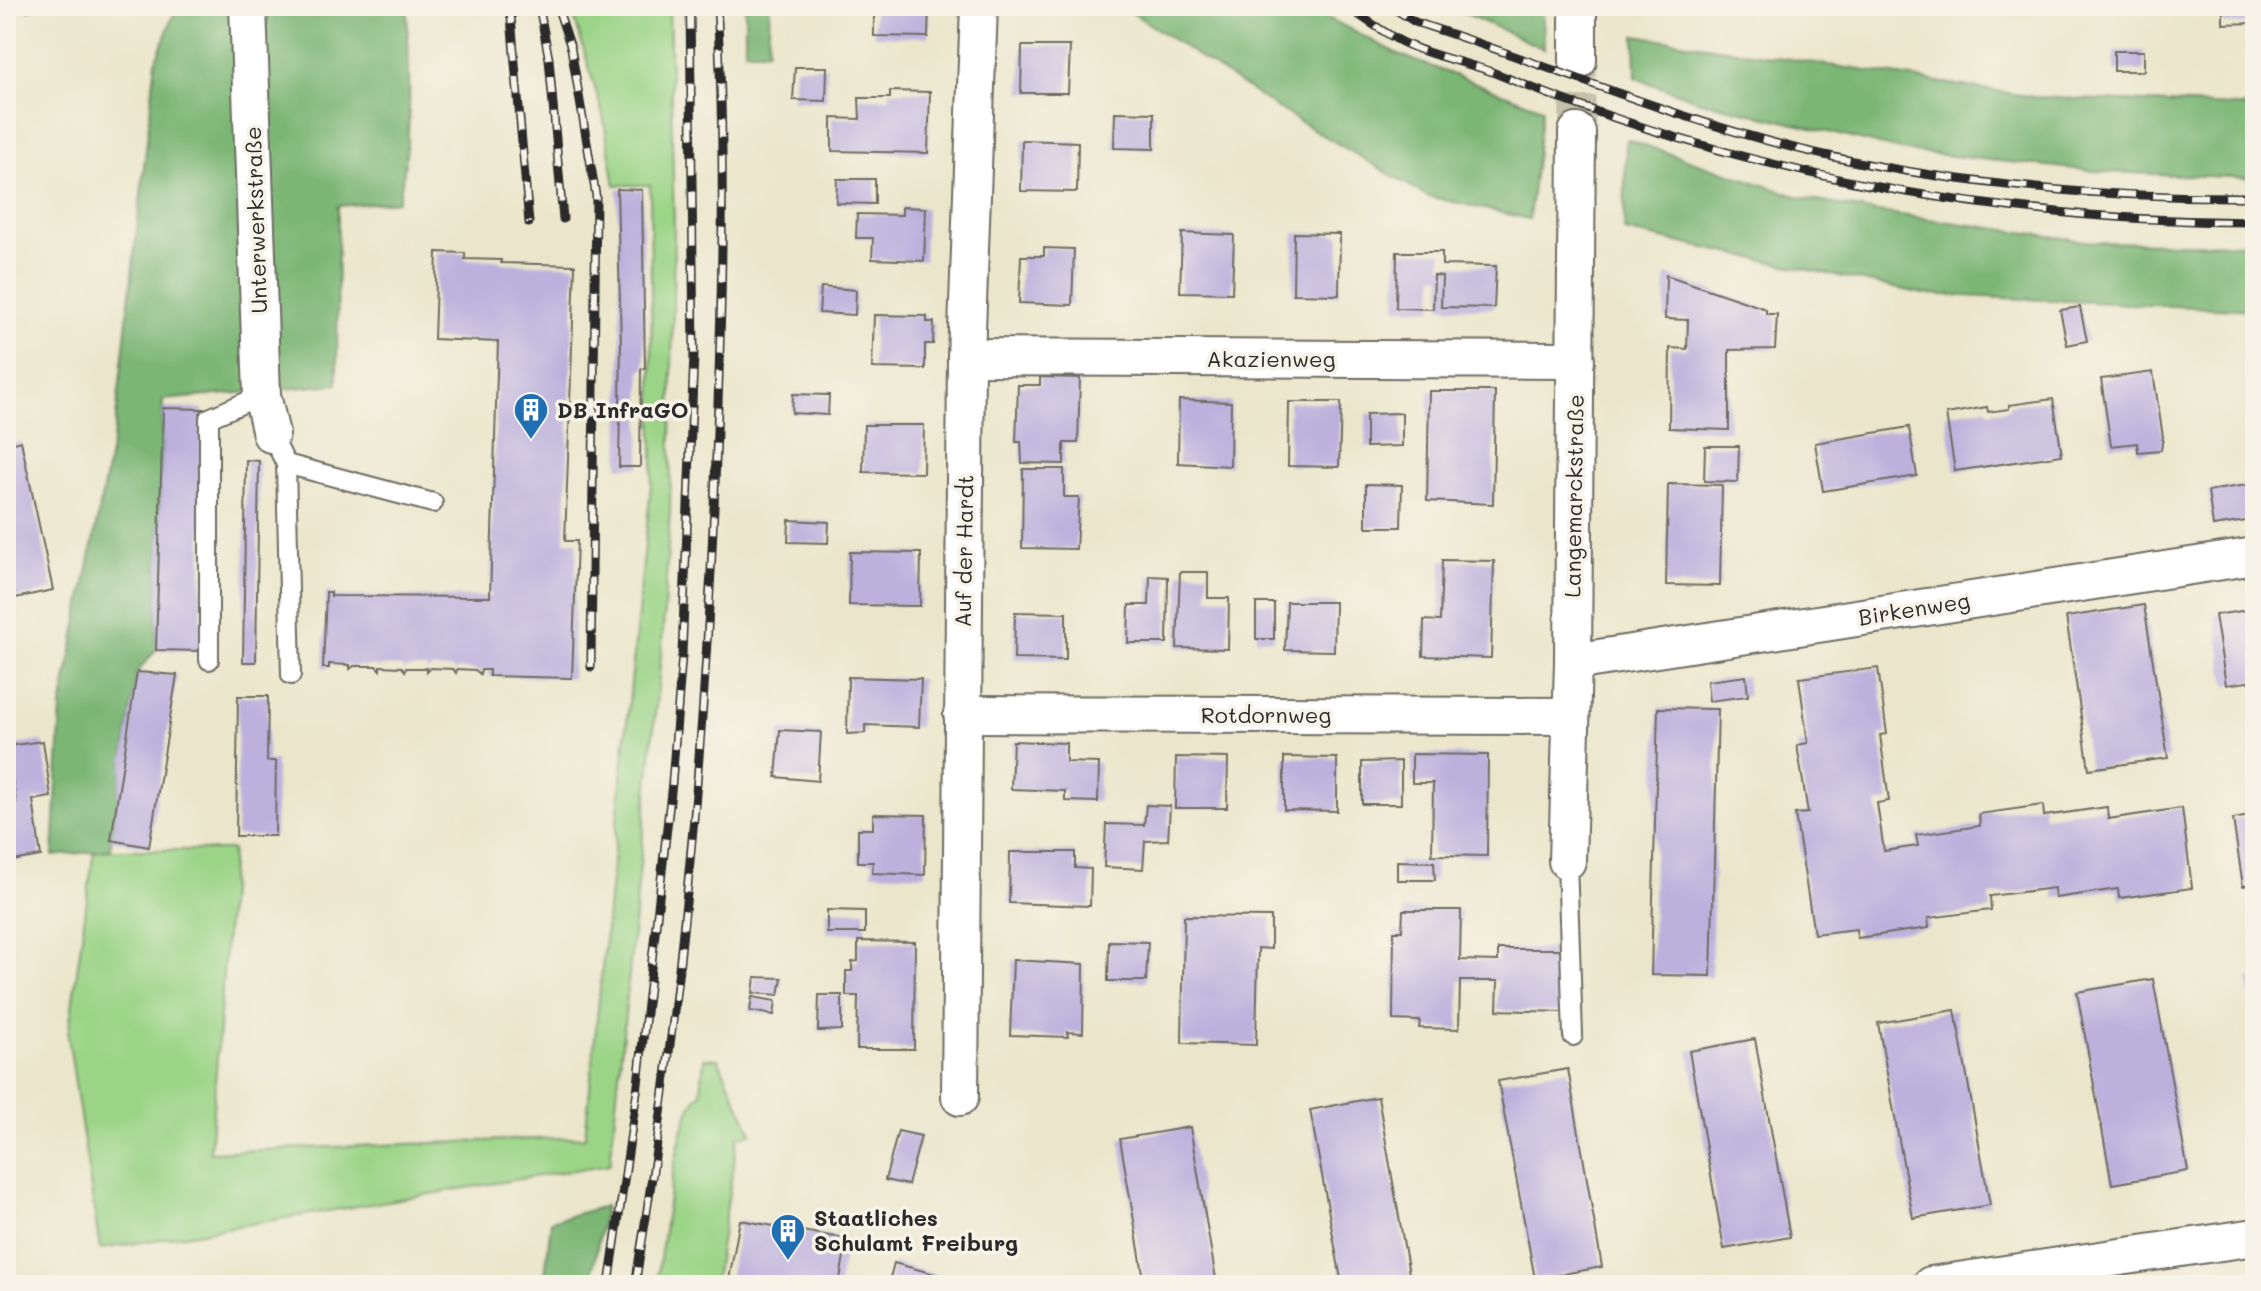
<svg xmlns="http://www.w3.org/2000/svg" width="2261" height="1291" font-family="Mali,sans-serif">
	<rect width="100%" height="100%" fill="#f7f3e8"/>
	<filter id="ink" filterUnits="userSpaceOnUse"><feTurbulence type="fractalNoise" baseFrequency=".0125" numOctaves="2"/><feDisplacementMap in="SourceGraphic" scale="16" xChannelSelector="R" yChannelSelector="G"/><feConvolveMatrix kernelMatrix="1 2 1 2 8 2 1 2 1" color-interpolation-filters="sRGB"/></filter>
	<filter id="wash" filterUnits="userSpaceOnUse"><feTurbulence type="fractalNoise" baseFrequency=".006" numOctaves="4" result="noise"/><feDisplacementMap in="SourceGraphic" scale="32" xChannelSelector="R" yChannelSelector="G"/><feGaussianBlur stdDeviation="1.8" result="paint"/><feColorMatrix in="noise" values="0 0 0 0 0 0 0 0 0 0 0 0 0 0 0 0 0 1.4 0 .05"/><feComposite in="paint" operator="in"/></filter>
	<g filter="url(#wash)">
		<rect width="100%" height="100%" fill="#ebe6cb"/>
		<g fill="#9bd487" stroke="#638059" stroke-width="2">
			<path d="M571,6H669L674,228L670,512L662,645L610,1164L100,1249L68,1036L94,850H232L210,1152L585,1137L653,466L650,185H615L603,115Z"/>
			<path d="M704,1058L718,1059L752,1133L738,1137L714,1285H656C664,1244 674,1115 701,1093Z"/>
		</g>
		<g fill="#7cb674" stroke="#547050" stroke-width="2">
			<path d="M177,6H407C409,72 414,136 398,201L338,206L337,384L163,400L156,650L137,672L110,850L53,856L61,708L115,427L156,60Z"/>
			<path d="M745,6H770L768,51H745Z"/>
			<path d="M1122,6H1305L1398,54L1542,108L1529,219L1427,196L1277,108Z"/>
			<path d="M1449,6H1543L1544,49Z"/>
			<path d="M1635,35L2034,97L2255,107V178L2104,172L1905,151L1697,100L1636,78Z"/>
			<path d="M1626,139L1802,198L1871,211L2093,242L2255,244V310L1924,294L1624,231Z"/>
			<path d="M605,1206L590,1285H544L551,1221Z"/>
		</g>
		<g id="blocks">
			<g fill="#bcb1dd">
				<path d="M25,6H45L46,7L27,11Z"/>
				<path d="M874,6H929L928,37L874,36Z"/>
				<path d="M2223,6H2255V23L2223,24Z"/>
				<path d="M1022,46H1070L1068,93H1021Z"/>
				<rect x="2114" y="51" width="30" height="20"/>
				<path d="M795,67H827L826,101L793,100Z"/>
				<path d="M890,91L930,92L928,153L832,151V118L860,119L859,98H890Z"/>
				<path d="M1115,112L1154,113V149L1114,148Z"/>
				<path d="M1022,140L1078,142L1077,192L1021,191Z"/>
				<path d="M837,179H875V204L836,203Z"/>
				<path d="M617,189L642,190L645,369H641L640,467H619L621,343Z"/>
				<path d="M902,207L926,208L924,261L872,259L873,238H856L857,214L902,215Z"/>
				<path d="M1182,233L1234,235L1232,293L1180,292Z"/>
				<path d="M1294,233L1340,234L1339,295L1293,294Z"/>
				<path d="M1044,248L1074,249L1072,305L1019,303L1021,256H1044Z"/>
				<path d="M6,250L14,283L8,285L13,310L6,311Z"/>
				<path d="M437,252L465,253V259L501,260V263L575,265L565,541H577L572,678L489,676V670H481L480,674L475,670L457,669L456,673L453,669L431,668L427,672V668H406L405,671L402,667L380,666V670L376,666H354L350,669V665L329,664V668H323L326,592H331V596L490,597L498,342L434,339Z"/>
				<path d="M1397,252H1442V265L1496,266L1494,308L1441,307L1442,276L1434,275L1433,309L1396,308Z"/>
				<path d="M1666,275L1766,309V314H1777L1775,349L1729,350V430L1669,428L1670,348L1687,349L1688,320L1665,319Z"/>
				<path d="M821,287L856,290L855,315L819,313Z"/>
				<path d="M2080,307L2087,341L2067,345L2060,310Z"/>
				<path d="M874,315L927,316V322H934L933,344H925V369L872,368Z"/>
				<path d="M2153,372L2163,437L2161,450L2138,452L2137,443L2111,446L2101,379Z"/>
				<path d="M1040,377L1080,378L1078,443H1064V464L1022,463L1021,442H1016L1018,385H1040Z"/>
				<path d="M1429,391H1495L1493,504L1427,501Z"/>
				<path d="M793,394L829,395L828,415L792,413Z"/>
				<path d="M2053,399L2062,455L1955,471L1946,414L1987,407L1988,412L2009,409V405Z"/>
				<path d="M1179,400L1231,402L1230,466L1178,463Z"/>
				<path d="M1289,402H1341L1339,467L1288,466Z"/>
				<path d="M163,408L203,409L201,651L156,650Z"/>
				<path d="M1402,413V446L1366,447V414Z"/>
				<path d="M864,425H924L923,473L863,472Z"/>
				<path d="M1909,427L1917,476L1823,491L1815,443Z"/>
				<path d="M21,441L53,590L6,600V445Z"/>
				<path d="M1705,446H1739L1738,482L1704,481Z"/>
				<path d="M246,460L259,461L256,662H243Z"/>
				<path d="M1023,469H1064V497H1079L1076,549L1022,548Z"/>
				<path d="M1366,484L1402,485L1401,527H1366Z"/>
				<path d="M1668,484L1722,485L1720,586L1666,585Z"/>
				<path d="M2247,485L2253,520L2213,526L2208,491Z"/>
				<path d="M789,520L829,522L828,543L788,542Z"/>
				<path d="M850,552L921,553L920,606L849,605Z"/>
				<path d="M1442,560L1494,561L1491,658L1423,656L1424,620L1440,621Z"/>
				<path d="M1180,572H1208V598H1229L1228,649L1177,648Z"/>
				<path d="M1150,576L1168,577L1167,643H1128L1129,605H1149Z"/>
				<path d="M1287,602H1335L1334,651L1285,650Z"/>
				<rect x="1256" y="603" width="18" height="36"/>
				<path d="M2144,605L2168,758L2089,769L2066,617Z"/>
				<path d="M2255,609V681L2226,685L2215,615Z"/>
				<path d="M1015,612L1066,613V660L1014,659Z"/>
				<path d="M1878,668L1887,734L1880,735L1889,801L1877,803L1884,851L1918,846L1916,835L1980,826L1979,814L2043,805L2044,816L2107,807L2108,819L2182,808L2192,888L2119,898L2118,889L2055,898L2054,888L1990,896L1991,910L1928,918L1929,928L1857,938L1856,929L1814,934L1795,814L1808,813L1797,745L1808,743L1799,678Z"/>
				<path d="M137,672L177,675L149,847L111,840Z"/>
				<path d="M1746,676L1748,696L1709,701L1707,681Z"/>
				<path d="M848,677L921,679L919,727L865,725V733L847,734Z"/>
				<path d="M238,696H268L267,761H276L275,836H236Z"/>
				<path d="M1658,708L1718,709L1711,976L1651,975Z"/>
				<path d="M780,730L821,732L818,781L776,777Z"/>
				<path d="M43,741L51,797L33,800L41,856L6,862V804L16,802L7,746Z"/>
				<path d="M1013,741L1066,743V762L1099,763L1098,802L1065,801V791L1011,789Z"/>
				<path d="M1412,754L1488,755L1487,856L1432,855L1433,783H1412Z"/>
				<path d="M1176,757L1228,758L1227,808H1175Z"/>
				<path d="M1284,757L1337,758V811L1284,810Z"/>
				<path d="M1401,761V804H1362V762Z"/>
				<path d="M1146,805L1170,806L1168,840L1145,841L1143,869L1104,867L1106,824L1144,825Z"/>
				<path d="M873,814L926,815L925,875L872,873L873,862H858V829H873Z"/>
				<path d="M2255,815V884L2243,886L2233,819Z"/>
				<path d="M1010,852H1075V868L1091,869L1090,906L1009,903Z"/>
				<path d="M1397,861L1434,862L1435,880H1397Z"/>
				<path d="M827,910L865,911V933H827Z"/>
				<path d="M1403,910H1461L1460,960L1498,961V949H1564L1562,1012L1497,1010L1498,981H1460L1459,1029L1419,1028L1420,1021L1393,1020L1394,931H1402Z"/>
				<path d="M1184,916L1271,917V949L1258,948L1256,1045L1182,1043Z"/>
				<path d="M858,941L915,942L914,1049H857L858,996H846V971H852V962L858,961Z"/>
				<path d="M1109,941L1148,942L1146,981H1108Z"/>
				<path d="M1013,960L1084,964L1083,1033L1067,1032L1068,1037L1010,1035Z"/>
				<path d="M755,977L782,978L779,995L753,993Z"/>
				<path d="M2255,978V1023L2253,1024L2249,979Z"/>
				<path d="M2153,979L2188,1171L2112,1184L2077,992Z"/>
				<path d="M819,995H842V1030L818,1031Z"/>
				<path d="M752,997L776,1001L774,1015L750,1011Z"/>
				<path d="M1955,1010L1990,1205L1913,1218L1878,1023Z"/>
				<path d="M1755,1039L1790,1237L1724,1249L1689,1051Z"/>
				<path d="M1568,1069L1602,1267L1535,1279L1498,1081Z"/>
				<path d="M1378,1097L1411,1285H1342L1310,1110Z"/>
				<path d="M1190,1127L1217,1285H1145L1120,1139Z"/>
				<path d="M898,1131L921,1136L908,1185L885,1180Z"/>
				<path d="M740,1220L847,1239L839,1285H728Z"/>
				<path d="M894,1263L972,1284V1285H888Z"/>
			</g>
		</g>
	</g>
	<g filter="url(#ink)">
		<use href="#blocks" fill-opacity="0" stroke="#6e6c63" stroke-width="2"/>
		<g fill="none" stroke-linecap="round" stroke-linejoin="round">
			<path stroke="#c5c1ab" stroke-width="36" stroke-dasharray="36 18" stroke-linecap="butt" d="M1577,132L1578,61"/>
			<defs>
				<g id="lane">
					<path d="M271,434L286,464L291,675"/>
					<path d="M286,464L433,503"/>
					<path d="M209,660V418L262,395"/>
					<path d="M1567,861L1573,1036"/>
				</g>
				<g id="street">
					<path d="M248,6L262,395L271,434"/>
					<path d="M1578,61V6"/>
					<path d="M966,357L1576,360"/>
					<path d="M1573,662L2255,556"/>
					<path d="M962,714L1570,716"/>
					<path d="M1567,861L1573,662L1577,132"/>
					<path d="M960,1097L966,357L979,6"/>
					<path d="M1931,1285L2255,1237"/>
				</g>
			</defs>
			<use href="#lane" stroke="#6e6c63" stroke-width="22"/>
			<use href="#street" stroke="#6e6c63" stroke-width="40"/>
			<use href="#lane" stroke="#fff" stroke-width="18"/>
			<use href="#street" stroke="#fff" stroke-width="36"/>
			<defs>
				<g id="rail">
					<path d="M510,6L529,223"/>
					<path d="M539,6L549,59L563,219"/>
					<path d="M557,6L571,48L596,196L591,667"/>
					<path d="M1346,6C1364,18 1383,32 1402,42C1432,57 1468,62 1500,75C1741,174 1995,221 2255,222"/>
					<path d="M1390,6L1415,22C1550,65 1682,123 1820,154C1961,186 2111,198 2255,197"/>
					<path d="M609,1285L638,1084L672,783L682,655L694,354L690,6"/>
					<path d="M635,1285C681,1012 706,734 716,457C722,307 726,156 717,6"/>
				</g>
			</defs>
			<use href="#rail" stroke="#2b2b2b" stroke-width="9"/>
			<use href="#rail" stroke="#f7f3e8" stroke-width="6" stroke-dasharray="18" stroke-linecap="butt"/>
		</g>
	</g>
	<defs>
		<symbol id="building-pin" viewBox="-11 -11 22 30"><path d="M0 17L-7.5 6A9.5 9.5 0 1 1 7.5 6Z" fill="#1f6fb2" stroke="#f7f3e8"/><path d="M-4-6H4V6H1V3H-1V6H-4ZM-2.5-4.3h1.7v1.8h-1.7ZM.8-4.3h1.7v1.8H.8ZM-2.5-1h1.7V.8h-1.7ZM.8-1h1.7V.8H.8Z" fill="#fff"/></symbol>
	</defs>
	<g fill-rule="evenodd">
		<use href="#building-pin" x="511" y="390" width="40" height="54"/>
		<use href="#building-pin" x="768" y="1211" width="40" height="54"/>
	</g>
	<g text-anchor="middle" stroke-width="7" stroke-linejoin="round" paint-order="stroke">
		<g font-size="22" fill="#2b2b2b" stroke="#f7f3e8">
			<text transform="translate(256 220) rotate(-92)" y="8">Unterwerkstraße</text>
			<text x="1271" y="367">Akazienweg</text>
			<text transform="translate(1574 496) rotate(-89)" y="8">Langemarckstraße</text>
			<text transform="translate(964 551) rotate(-89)" y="8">Auf der Hardt</text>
			<text transform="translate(1914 609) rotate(-9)" y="8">Birkenweg</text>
			<text x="1266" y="723">Rotdornweg</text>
		</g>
		<g font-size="22" font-weight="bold" fill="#2b2b2b" stroke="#f7f3e8" text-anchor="start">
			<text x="557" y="418">DB InfraGO</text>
			<text x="814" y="1226">Staatliches<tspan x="814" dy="25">Schulamt Freiburg</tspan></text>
		</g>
	</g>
	<rect width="2261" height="1291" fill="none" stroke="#f7f3e8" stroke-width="32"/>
</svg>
